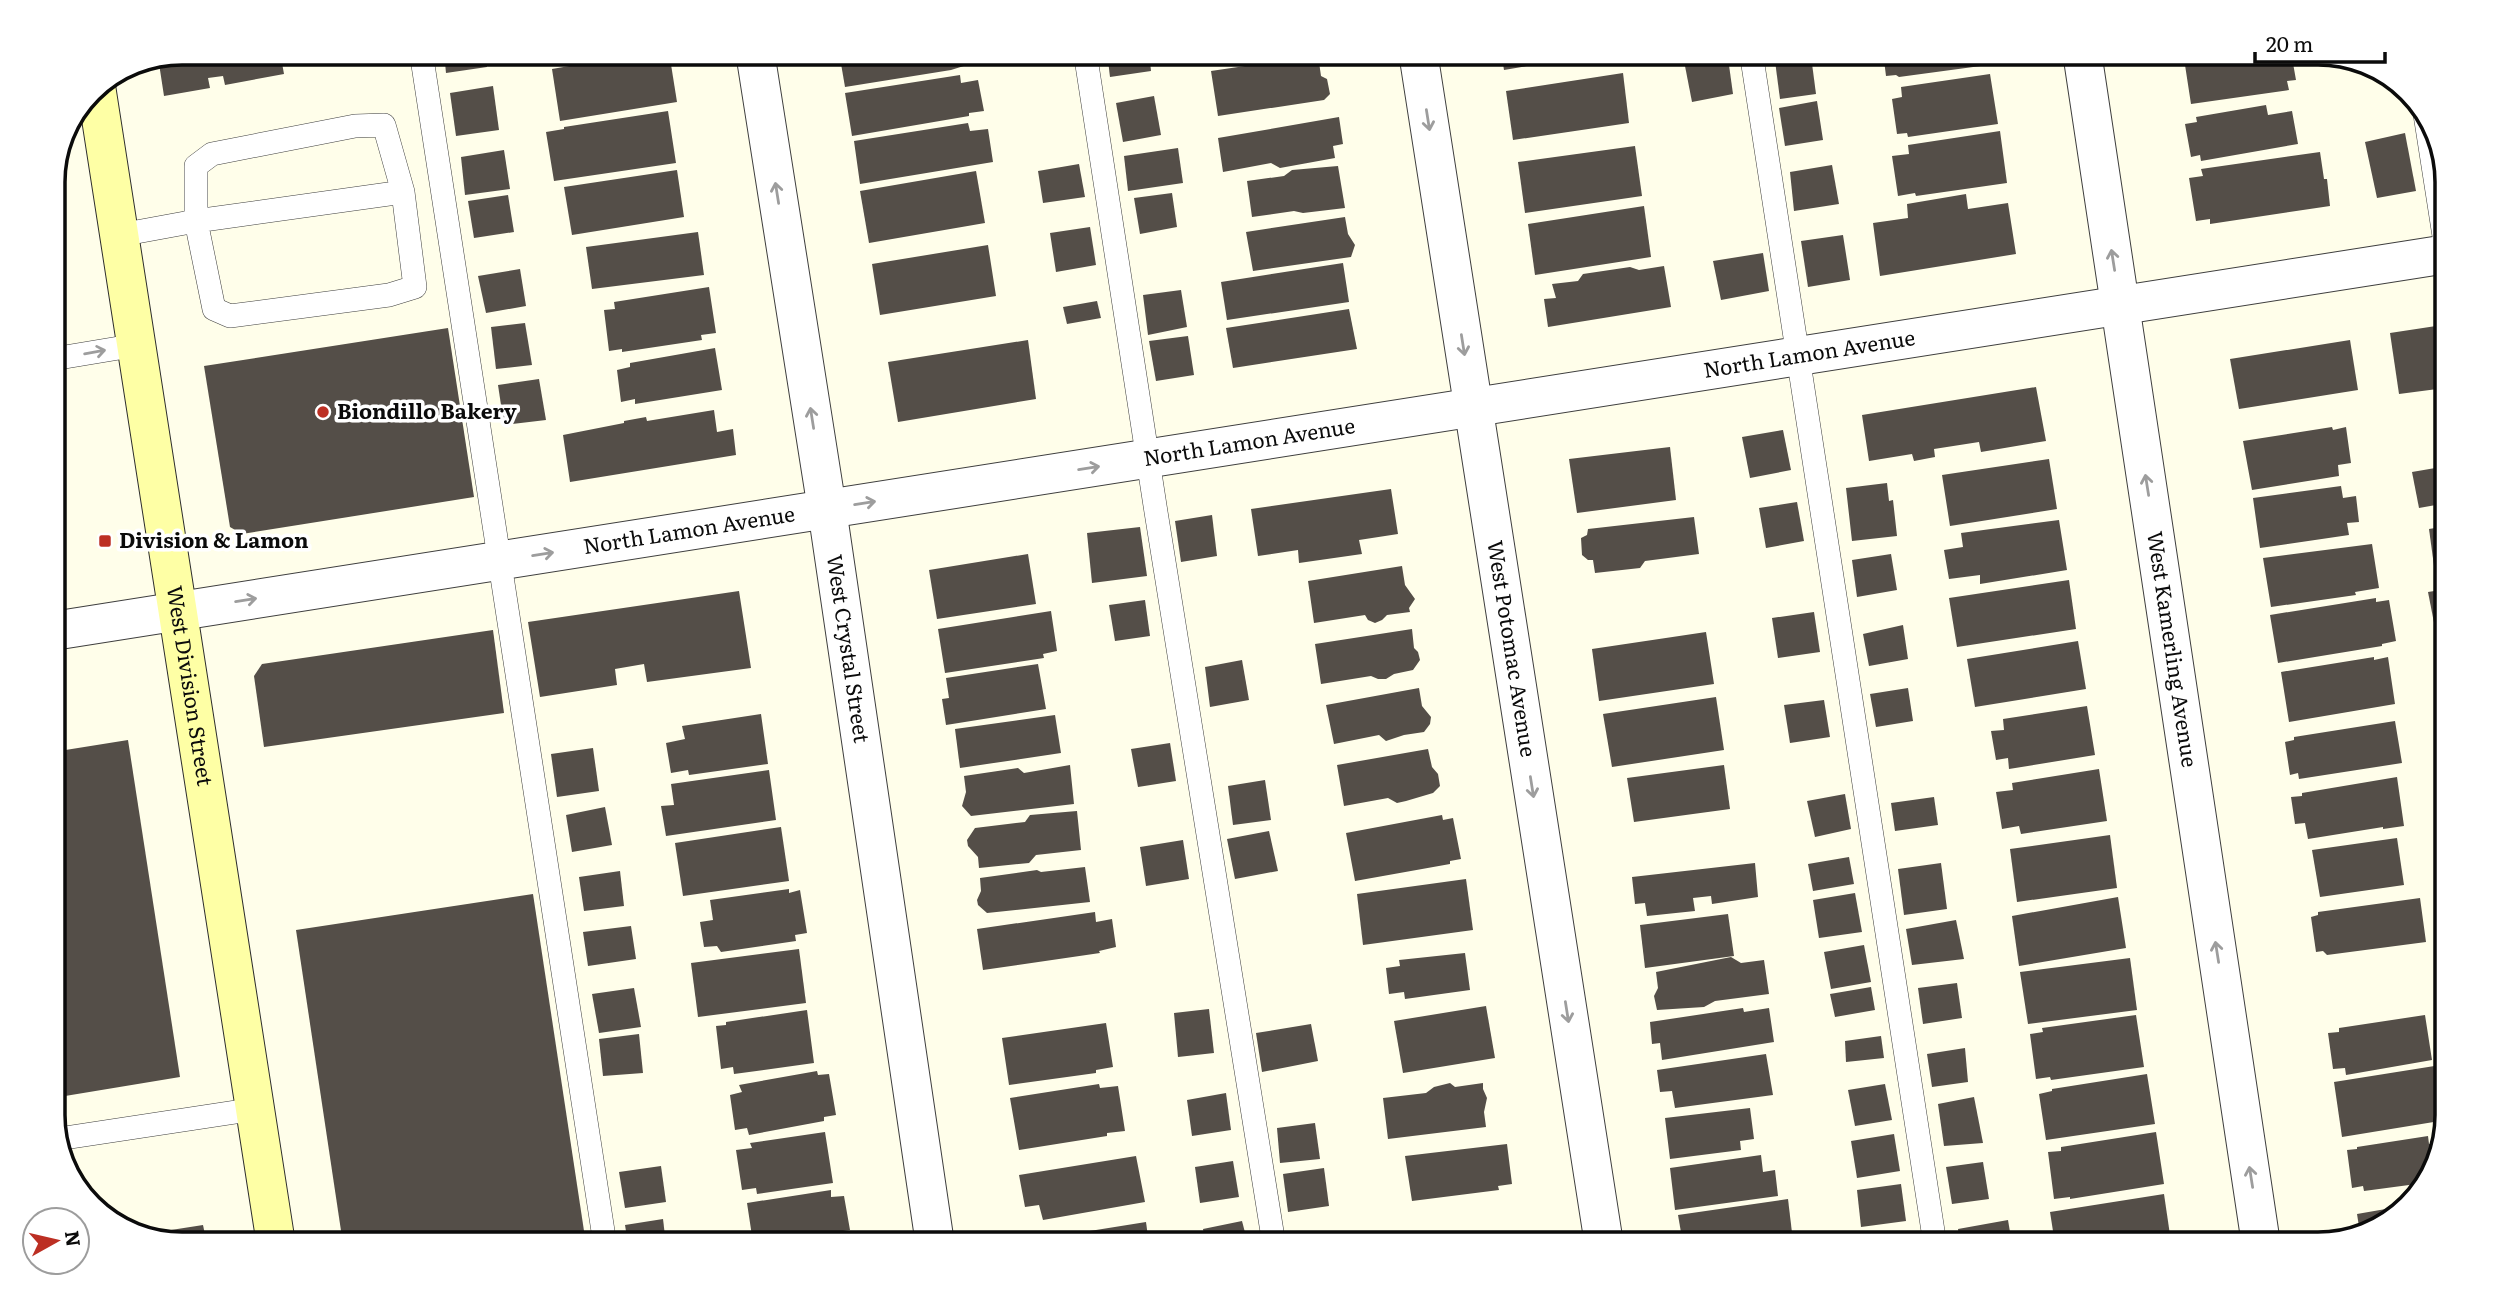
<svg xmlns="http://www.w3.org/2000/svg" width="2500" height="1297" font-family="Literata,serif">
	<rect width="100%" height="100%" fill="#fffeea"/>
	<g fill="#544e48">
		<path d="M182,52H280L284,74L225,85L223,76L208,78L210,88L164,96L158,57Z"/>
		<path d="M444,52H485L487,67L446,73Z"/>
		<path d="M650,52H669L677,102L560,121L552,69Z"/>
		<path d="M839,52H965L967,65L951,70L845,87Z"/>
		<path d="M1019,52H1037V54L1020,57Z"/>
		<path d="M1107,52H1149L1151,71L1110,77Z"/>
		<path d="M1501,52H1598V54L1504,70Z"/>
		<path d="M1883,52H1986L1988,65L1899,77L1896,75L1886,76Z"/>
		<path d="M2183,52H2291L2296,80L2287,81L2289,90L2191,104Z"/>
		<path d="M1318,55L1321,76L1327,79L1330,94L1324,100L1218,116L1211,71Z"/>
		<path d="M1811,56L1816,94L1780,99L1775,61Z"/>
		<path d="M1728,58L1733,94L1692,102L1685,66Z"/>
		<path d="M2349,60L2369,64L2350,68Z"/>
		<path d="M1623,73L1629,123L1513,140L1506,91Z"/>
		<path d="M1990,74L1998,124L1908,137L1907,133L1897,134L1892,99L1902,97L1901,87Z"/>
		<path d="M960,75L961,83L978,80L984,111L969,113V116L852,136L845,93Z"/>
		<path d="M493,86L499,130L456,136L450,93Z"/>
		<path d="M1154,96L1161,135L1123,142L1116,103Z"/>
		<path d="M1817,101L1823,140L1785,146L1779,108Z"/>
		<path d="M2266,105L2268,115L2292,111L2298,144L2201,161L2200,155L2191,157L2185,124L2197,122L2196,117Z"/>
		<path d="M668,111L676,163L554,181L546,132L564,129V127Z"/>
		<path d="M1339,117L1343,144L1333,146L1335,158L1280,168L1271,163L1223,172L1218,138Z"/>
		<path d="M968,123L970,131L988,129L993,162L860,184L854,141Z"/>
		<path d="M2000,131L2007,183L1916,196L1915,193L1898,196L1892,156L1909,154L1908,145Z"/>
		<path d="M2405,133L2416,191L2377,198L2365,142Z"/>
		<path d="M1635,146L1642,196L1525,213L1518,162Z"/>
		<path d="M1178,148L1183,183L1128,191L1124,156Z"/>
		<path d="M504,150L510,189L465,195L461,157Z"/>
		<path d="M2320,152L2324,179H2327L2330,206L2210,224V219L2196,221L2189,178L2203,176L2201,169Z"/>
		<path d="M1079,164L1085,197L1043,203L1038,171Z"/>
		<path d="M1832,165L1839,204L1794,211L1790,172Z"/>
		<path d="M1338,166L1345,208L1303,213L1294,211L1252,217L1247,181L1284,176L1292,170Z"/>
		<path d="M677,170L684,217L572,235L564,187Z"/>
		<path d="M976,171L985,223L869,243L860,191Z"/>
		<path d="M1172,193L1177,227L1140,234L1134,198Z"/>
		<path d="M1966,194L1968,209L2008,203L2016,254L1880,276L1873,223L1908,218L1907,204Z"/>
		<path d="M508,195L514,232L474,238L468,201Z"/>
		<path d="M1644,206L1651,257L1535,275L1528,224Z"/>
		<path d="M1345,217L1348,234L1355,245L1351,257L1253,271L1246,232Z"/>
		<path d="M1090,227L1096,265L1056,272L1050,233Z"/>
		<path d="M698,232L704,275L592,289L586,247Z"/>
		<path d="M1843,235L1850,280L1808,287L1801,241Z"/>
		<path d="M988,245L996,296L880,315L872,264Z"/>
		<path d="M1763,253L1769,291L1721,300L1713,261Z"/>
		<path d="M1343,263L1349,302L1227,320L1221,282Z"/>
		<path d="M1664,266L1671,307L1548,327L1544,299L1556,298L1552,284L1578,281L1583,274L1630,267L1639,270Z"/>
		<path d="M520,269L526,306L486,313L478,276Z"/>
		<path d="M709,287L716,333L701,335L702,340L622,352V349L609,351L604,310L615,309L614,302Z"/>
		<path d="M1181,290L1187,327L1148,335L1143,295Z"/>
		<path d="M1097,301L1101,318L1067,324L1063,307Z"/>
		<path d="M1349,309L1357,349L1233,368L1226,328Z"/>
		<path d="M525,323L532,365L496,369L491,327Z"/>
		<path d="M2436,326L2445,388L2399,394L2390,333Z"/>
		<path d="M448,328L474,497L242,534L230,527L204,366Z"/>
		<path d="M1188,336L1194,375L1156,381L1149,341Z"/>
		<path d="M1028,340L1036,399L898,422L888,362Z"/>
		<path d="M2350,340L2358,390L2239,409L2230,359Z"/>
		<path d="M715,348L722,390L635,404V399L621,402L617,370L630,367V363Z"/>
		<path d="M539,379L546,420L504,425L498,385Z"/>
		<path d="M2036,387L2046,441L1981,452L1979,442L1934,449L1935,457L1914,461L1912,454L1869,461L1862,415Z"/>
		<path d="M714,410L717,432L733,429L736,455L570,482L563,435L624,423V421L646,417L647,421Z"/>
		<path d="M2332,427L2333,430L2346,427L2351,463L2338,465L2339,476L2252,490L2243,441Z"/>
		<path d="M1783,430L1791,470L1750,478L1742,437Z"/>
		<path d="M1670,447L1676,500L1577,513L1569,459Z"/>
		<path d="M2049,459L2057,509L1950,526L1942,475Z"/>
		<path d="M2447,466V503L2419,508L2412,472Z"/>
		<path d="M1887,483L1889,501L1893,500L1897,536L1852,541L1846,488Z"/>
		<path d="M2341,486L2343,498L2356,496L2359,522L2347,523L2349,535L2260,548L2253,498Z"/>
		<path d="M1391,489L1398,534L1359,540L1362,554L1299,563L1298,550L1258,556L1251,509Z"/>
		<path d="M1797,502L1804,541L1766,548L1759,508Z"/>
		<path d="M1212,515L1217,556L1181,562L1175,521Z"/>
		<path d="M1694,517L1699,554L1645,561L1640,568L1595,573L1593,560H1588L1582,555L1581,538L1587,535L1588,529Z"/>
		<path d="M2059,520L2067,570L1980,584V575L1949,579L1944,550L1963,547L1961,533Z"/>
		<path d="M2447,526V565L2434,566L2429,529Z"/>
		<path d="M1140,527L1147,576L1092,583L1087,533Z"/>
		<path d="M2372,544L2379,588L2355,592L2356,595L2271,607L2263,558Z"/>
		<path d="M1028,554L1036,604L937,619L929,570Z"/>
		<path d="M1891,554L1897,590L1857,597L1852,560Z"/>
		<path d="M1402,566L1405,585L1415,599L1409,608L1410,612L1387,615L1382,620L1375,623L1368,620L1365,615L1314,623L1308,581Z"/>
		<path d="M2069,580L2076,629L1957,647L1949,598Z"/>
		<path d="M2447,589V631L2436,633L2428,592Z"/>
		<path d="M739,591L751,668L647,682L644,664L615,669L617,685L540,697L528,622Z"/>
		<path d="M2376,598V602L2389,600L2396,641L2382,644V646L2278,663L2270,615Z"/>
		<path d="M1145,600L1150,636L1115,641L1109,605Z"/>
		<path d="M1051,611L1057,651L1043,654L1044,658L945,673L938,629Z"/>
		<path d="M1814,612L1820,652L1778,658L1772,618Z"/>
		<path d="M1903,625L1908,659L1869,666L1863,634Z"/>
		<path d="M1412,629L1414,648L1418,652L1420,660L1413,670L1394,674L1386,679H1378L1371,676L1321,684L1315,644Z"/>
		<path d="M493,630L504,713L264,747L254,676L262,664Z"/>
		<path d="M1706,632L1714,684L1599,701L1592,649Z"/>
		<path d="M2078,641L2086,689L1975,707L1967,659Z"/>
		<path d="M2447,647V683L2443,684L2437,649Z"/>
		<path d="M2374,657V660L2388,657L2395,704L2289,722L2281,672Z"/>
		<path d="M1242,660L1249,700L1210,707L1205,667Z"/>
		<path d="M1038,664L1046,709L946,725L942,699L949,698L946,678Z"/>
		<path d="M1419,688L1422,706L1431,717L1430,724L1424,732L1404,735L1386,741L1379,735L1334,744L1326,705Z"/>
		<path d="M1908,688L1913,721L1876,727L1870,694Z"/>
		<path d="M1716,697L1724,750L1612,767L1603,714Z"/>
		<path d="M1824,700L1830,737L1790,743L1784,705Z"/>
		<path d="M2087,706L2095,755L2009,769L2008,758L1996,760L1991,731L2004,730L2003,719Z"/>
		<path d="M761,714L768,764L689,775L688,770L671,773L666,743L685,739L682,726Z"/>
		<path d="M1055,715L1061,753L960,768L955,729Z"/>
		<path d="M2395,721L2402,763L2299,779L2298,773L2290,775L2285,742L2294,740V737Z"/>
		<path d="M128,740L180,1077L53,1098V752Z"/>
		<path d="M1170,743L1176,781L1138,787L1131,749Z"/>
		<path d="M593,748L599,791L557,797L551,754Z"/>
		<path d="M1428,749L1432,767L1438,774L1440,786L1433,793L1406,801L1397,803L1388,798L1344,806L1337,765Z"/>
		<path d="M1070,765L1074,804L971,816L962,806L966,792L964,776L1018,768L1024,773Z"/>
		<path d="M1724,765L1730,809L1634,822L1627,778Z"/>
		<path d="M2099,769L2107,821L2021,834L2019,826L2002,829L1996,792L2013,790L2012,783Z"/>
		<path d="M769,770L776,820L666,836L661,806L674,805L671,784Z"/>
		<path d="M2397,777L2404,826L2383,829V827L2308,839L2305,823L2295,824L2291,797L2302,796V793Z"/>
		<path d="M1265,780L1271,820L1233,825L1228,786Z"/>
		<path d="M1845,794L1851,829L1815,837L1807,801Z"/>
		<path d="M1934,797L1938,825L1895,831L1891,803Z"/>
		<path d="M605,807L612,845L572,852L566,815Z"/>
		<path d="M1077,811L1081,850L1036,855L1029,863L979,868L978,857L968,846L967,840L975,828L1025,822L1030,815Z"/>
		<path d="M1442,815L1443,820L1453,818L1461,859L1450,861V864L1355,881L1346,833Z"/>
		<path d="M781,827L789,881L683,896L675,843Z"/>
		<path d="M1269,831L1278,871L1235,879L1227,839Z"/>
		<path d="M2110,835L2117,888L2017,902L2010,849Z"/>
		<path d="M2397,838L2404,885L2320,897L2312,850Z"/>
		<path d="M1183,840L1189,879L1146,886L1140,847Z"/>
		<path d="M1849,857L1854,884L1813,891L1808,864Z"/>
		<path d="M1755,863L1758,897L1712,904L1711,896L1693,898L1695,911L1647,916L1645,903L1635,904L1632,877Z"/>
		<path d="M1941,863L1947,909L1904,915L1898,869Z"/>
		<path d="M1085,867L1090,902L987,913L978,905L977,900L981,891L980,878L1037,870L1041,872Z"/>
		<path d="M620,871L624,906L584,911L579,877Z"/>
		<path d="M1466,879L1473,930L1363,945L1357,894Z"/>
		<path d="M789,889V893L800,890L807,933L795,935L796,941L721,952L717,946L704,947L700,922L713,920L710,900Z"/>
		<path d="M1855,893L1862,932L1819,938L1813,900Z"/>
		<path d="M533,894L586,1244H343L296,930Z"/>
		<path d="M2118,897L2126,948L2019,966L2012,916Z"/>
		<path d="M2420,898L2426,942L2327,955L2323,951L2316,952L2311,917L2318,915V912Z"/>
		<path d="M1095,912L1096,922L1112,919L1116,947L1099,951L1100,953L983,970L977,929Z"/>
		<path d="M1728,914L1734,956L1645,968L1640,925Z"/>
		<path d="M1956,920L1964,959L1912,965L1906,929Z"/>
		<path d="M631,926L636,959L588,966L583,932Z"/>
		<path d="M1864,945L1871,982L1831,989L1824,952Z"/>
		<path d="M799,949L806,1003L698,1017L691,963Z"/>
		<path d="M1465,953L1470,990L1405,999L1404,992L1389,994L1386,968L1400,966L1399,960Z"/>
		<path d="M1731,957L1741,963L1764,960L1769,994L1715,1001L1704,1007L1657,1010L1654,996L1658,988L1656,972Z"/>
		<path d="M2130,958L2137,1010L2028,1024L2020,972Z"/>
		<path d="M1957,983L1962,1018L1923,1024L1918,988Z"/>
		<path d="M1871,987L1875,1010L1835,1017L1830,994Z"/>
		<path d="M634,988L641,1027L599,1033L592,994Z"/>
		<path d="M1486,1006L1495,1058L1403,1073L1394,1021Z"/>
		<path d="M1743,1008L1744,1012L1769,1008L1774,1042L1662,1060L1660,1043L1652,1044L1650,1022Z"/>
		<path d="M1209,1009L1214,1053L1178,1057L1174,1013Z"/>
		<path d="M807,1010L814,1063L734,1074L733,1067L721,1069L716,1026L726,1025V1022Z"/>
		<path d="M2136,1015L2144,1067L2051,1080L2050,1077L2036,1079L2030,1034L2043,1032L2042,1028Z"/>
		<path d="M2425,1015L2432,1060L2346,1075L2345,1068L2333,1069L2328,1033L2339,1032V1028Z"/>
		<path d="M1106,1023L1113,1067L1096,1070V1073L1009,1085L1002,1038Z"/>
		<path d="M1311,1024L1318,1061L1262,1072L1256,1033Z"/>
		<path d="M639,1034L643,1073L603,1076L599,1039Z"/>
		<path d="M1881,1036L1884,1058L1846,1062L1845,1041Z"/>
		<path d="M1965,1048L1968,1082L1932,1087L1927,1054Z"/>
		<path d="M1766,1054L1773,1095L1675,1108L1672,1091L1660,1092L1657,1070Z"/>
		<path d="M2447,1064L2446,1120L2342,1137L2334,1082Z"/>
		<path d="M817,1071L818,1075L829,1074L836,1115L824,1117V1121L749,1135L747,1128L735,1130L730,1095L742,1092L739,1085Z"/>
		<path d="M2147,1074L2155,1124L2046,1140L2039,1094L2052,1091V1089Z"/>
		<path d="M1450,1083L1455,1087L1483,1083V1089L1487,1098L1484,1112L1486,1127L1388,1139L1383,1098L1426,1093L1434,1087Z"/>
		<path d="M1099,1084L1100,1088L1118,1086L1125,1131L1107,1133V1136L1019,1150L1010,1098Z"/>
		<path d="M1885,1084L1892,1120L1855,1126L1848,1090Z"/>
		<path d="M1226,1093L1231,1130L1192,1136L1187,1100Z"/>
		<path d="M1974,1097L1983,1143L1944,1146L1938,1104Z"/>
		<path d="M1750,1108L1754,1139L1740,1141L1741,1150L1670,1159L1665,1118Z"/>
		<path d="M1315,1123L1320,1159L1280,1163L1277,1128Z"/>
		<path d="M825,1132L833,1183L757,1194L756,1188L742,1190L736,1150L752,1148L750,1143Z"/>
		<path d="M2156,1132L2164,1184L2070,1199V1197L2054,1199L2048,1152L2061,1151V1147Z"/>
		<path d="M1894,1134L1900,1171L1857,1178L1851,1141Z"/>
		<path d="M2428,1136L2429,1144L2441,1143L2434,1173L2424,1183L2364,1191L2363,1186L2352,1188L2347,1150L2357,1149V1147Z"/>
		<path d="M1507,1144L1512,1184L1498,1186L1499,1190L1412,1201L1405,1156Z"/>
		<path d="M1761,1155L1763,1172L1775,1170L1778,1196L1675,1210L1670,1168Z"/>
		<path d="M1136,1156L1145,1202L1043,1220L1039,1205L1025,1207L1019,1175Z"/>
		<path d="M1233,1161L1239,1197L1200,1203L1195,1167Z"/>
		<path d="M1983,1162L1989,1199L1952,1204L1946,1167Z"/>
		<path d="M661,1166L666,1202L625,1208L619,1172Z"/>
		<path d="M1324,1168L1329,1206L1288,1212L1283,1174Z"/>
		<path d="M1901,1184L1906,1221L1861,1227L1857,1190Z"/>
		<path d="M831,1190V1197L844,1196L850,1230L836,1232L838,1239L804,1244H767L765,1234L752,1236L747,1203Z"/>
		<path d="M2164,1194L2170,1235L2112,1244H2055L2050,1212Z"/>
		<path d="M1788,1199L1793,1241L1772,1244H1683L1678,1215Z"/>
		<path d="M2403,1206L2383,1227L2360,1233L2357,1214Z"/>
		<path d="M663,1219L666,1244H628L625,1225Z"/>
		<path d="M2008,1220L2012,1244H1960L1958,1229Z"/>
		<path d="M1242,1221L1248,1244H1206L1203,1229Z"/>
		<path d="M1146,1222L1149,1244H1026L1046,1238Z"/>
		<path d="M203,1225L207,1244H182L139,1235Z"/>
		<path d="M1908,1233L1910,1244H1870L1869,1238Z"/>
	</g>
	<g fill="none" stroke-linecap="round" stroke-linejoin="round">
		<defs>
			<g id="service">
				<path d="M421,52L605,1244"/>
				<path d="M1085,52L1156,512L1274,1244"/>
				<path d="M1751,52L1935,1244"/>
				<path d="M2424,108L2447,255"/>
				<path d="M120,235L196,221L403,192L415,287L389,295L230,316L214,309L196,221V166L212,154L355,126L384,125L403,192"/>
				<path d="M53,359L137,345"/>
				<path d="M58,1139L255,1109"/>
			</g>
			<g id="minor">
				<path id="s1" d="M755,52L827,509L935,1244"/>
				<path id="s2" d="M1418,52L1604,1244"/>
				<path id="s3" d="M2082,52L2261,1244"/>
				<path id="s4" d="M53,631L2447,254"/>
			</g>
			<g id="secondary">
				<path id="s5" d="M96,86L276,1244"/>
			</g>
		</defs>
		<use href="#service" stroke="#3e3e3e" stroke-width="24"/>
		<use href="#minor" stroke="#3e3e3e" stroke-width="40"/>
		<use href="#secondary" stroke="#2d2d2d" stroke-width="40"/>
		<use href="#service" stroke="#fff" stroke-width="23"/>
		<use href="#minor" stroke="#fff" stroke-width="38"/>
		<use href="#secondary" stroke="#feffa5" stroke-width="38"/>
	</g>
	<defs><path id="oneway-shaft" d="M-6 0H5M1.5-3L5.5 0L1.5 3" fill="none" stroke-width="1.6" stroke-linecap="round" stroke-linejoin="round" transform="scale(1.75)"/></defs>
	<g stroke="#9d9d9d">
		<use href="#oneway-shaft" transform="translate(1428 120) rotate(81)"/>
		<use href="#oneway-shaft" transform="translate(777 193) rotate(-99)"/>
		<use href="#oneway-shaft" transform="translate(2113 260) rotate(-99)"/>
		<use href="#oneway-shaft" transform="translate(1463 345) rotate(81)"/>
		<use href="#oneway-shaft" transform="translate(95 352) rotate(-10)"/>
		<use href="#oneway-shaft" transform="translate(812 418) rotate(-99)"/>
		<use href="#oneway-shaft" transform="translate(1089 468) rotate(-9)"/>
		<use href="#oneway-shaft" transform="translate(2147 485) rotate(-99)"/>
		<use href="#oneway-shaft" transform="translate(865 503) rotate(-9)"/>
		<use href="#oneway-shaft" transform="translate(543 554) rotate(-9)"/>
		<use href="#oneway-shaft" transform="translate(246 600) rotate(-9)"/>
		<use href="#oneway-shaft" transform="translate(1532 787) rotate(81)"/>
		<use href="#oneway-shaft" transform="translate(2217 952) rotate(-99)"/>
		<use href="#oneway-shaft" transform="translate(1567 1012) rotate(81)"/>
		<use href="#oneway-shaft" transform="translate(2251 1177) rotate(-99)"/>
	</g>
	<g fill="#bc2f23" stroke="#fff" stroke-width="2.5">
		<circle cx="323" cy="412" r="7"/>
		<rect x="98" y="534" width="14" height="14" rx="3.5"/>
	</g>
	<g text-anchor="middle" stroke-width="7" stroke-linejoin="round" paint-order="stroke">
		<g font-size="21" fill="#0b0b0b" stroke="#fff">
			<text dy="7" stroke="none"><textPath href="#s4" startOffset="1778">North Lamon Avenue</textPath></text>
			<text dy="7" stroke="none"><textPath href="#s4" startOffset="1211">North Lamon Avenue</textPath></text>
			<text dy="7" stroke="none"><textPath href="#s4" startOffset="644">North Lamon Avenue</textPath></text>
			<text dy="7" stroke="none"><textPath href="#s1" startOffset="604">West Crystal Street</textPath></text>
			<text dy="7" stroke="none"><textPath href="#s3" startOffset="604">West Kamerling Avenue</textPath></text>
			<text dy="7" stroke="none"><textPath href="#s2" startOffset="604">West Potomac Avenue</textPath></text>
			<text dy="7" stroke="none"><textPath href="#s5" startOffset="607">West Division Street</textPath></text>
		</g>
		<g font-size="21" font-weight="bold" fill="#0b0b0b" stroke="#fff" text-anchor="start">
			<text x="337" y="419">Biondillo Bakery</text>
			<text x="119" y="548">Division &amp; Lamon</text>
		</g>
	</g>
	<path d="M0 0H2500V1297H0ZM182 65H2318A117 117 0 0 1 2435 182V1115A117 117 0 0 1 2318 1232H182A117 117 0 0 1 65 1115V182A117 117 0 0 1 182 65Z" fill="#fff" fill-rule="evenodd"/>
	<path fill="none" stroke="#0b0b0b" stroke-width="3.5" d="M182 65H2318A117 117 0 0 1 2435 182V1115A117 117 0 0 1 2318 1232H182A117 117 0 0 1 65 1115V182A117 117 0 0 1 182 65Z"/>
	<g transform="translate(56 1241) rotate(82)"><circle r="33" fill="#ffffff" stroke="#9d9d9d" stroke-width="2"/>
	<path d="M0-5L12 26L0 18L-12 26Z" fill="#bc2f23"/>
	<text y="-10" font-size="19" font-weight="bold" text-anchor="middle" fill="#0b0b0b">N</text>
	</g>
	<path d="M2255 52v10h130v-10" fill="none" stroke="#0b0b0b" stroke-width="3.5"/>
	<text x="2266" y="52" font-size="21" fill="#0b0b0b" stroke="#ffffff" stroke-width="5" paint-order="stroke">20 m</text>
</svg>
